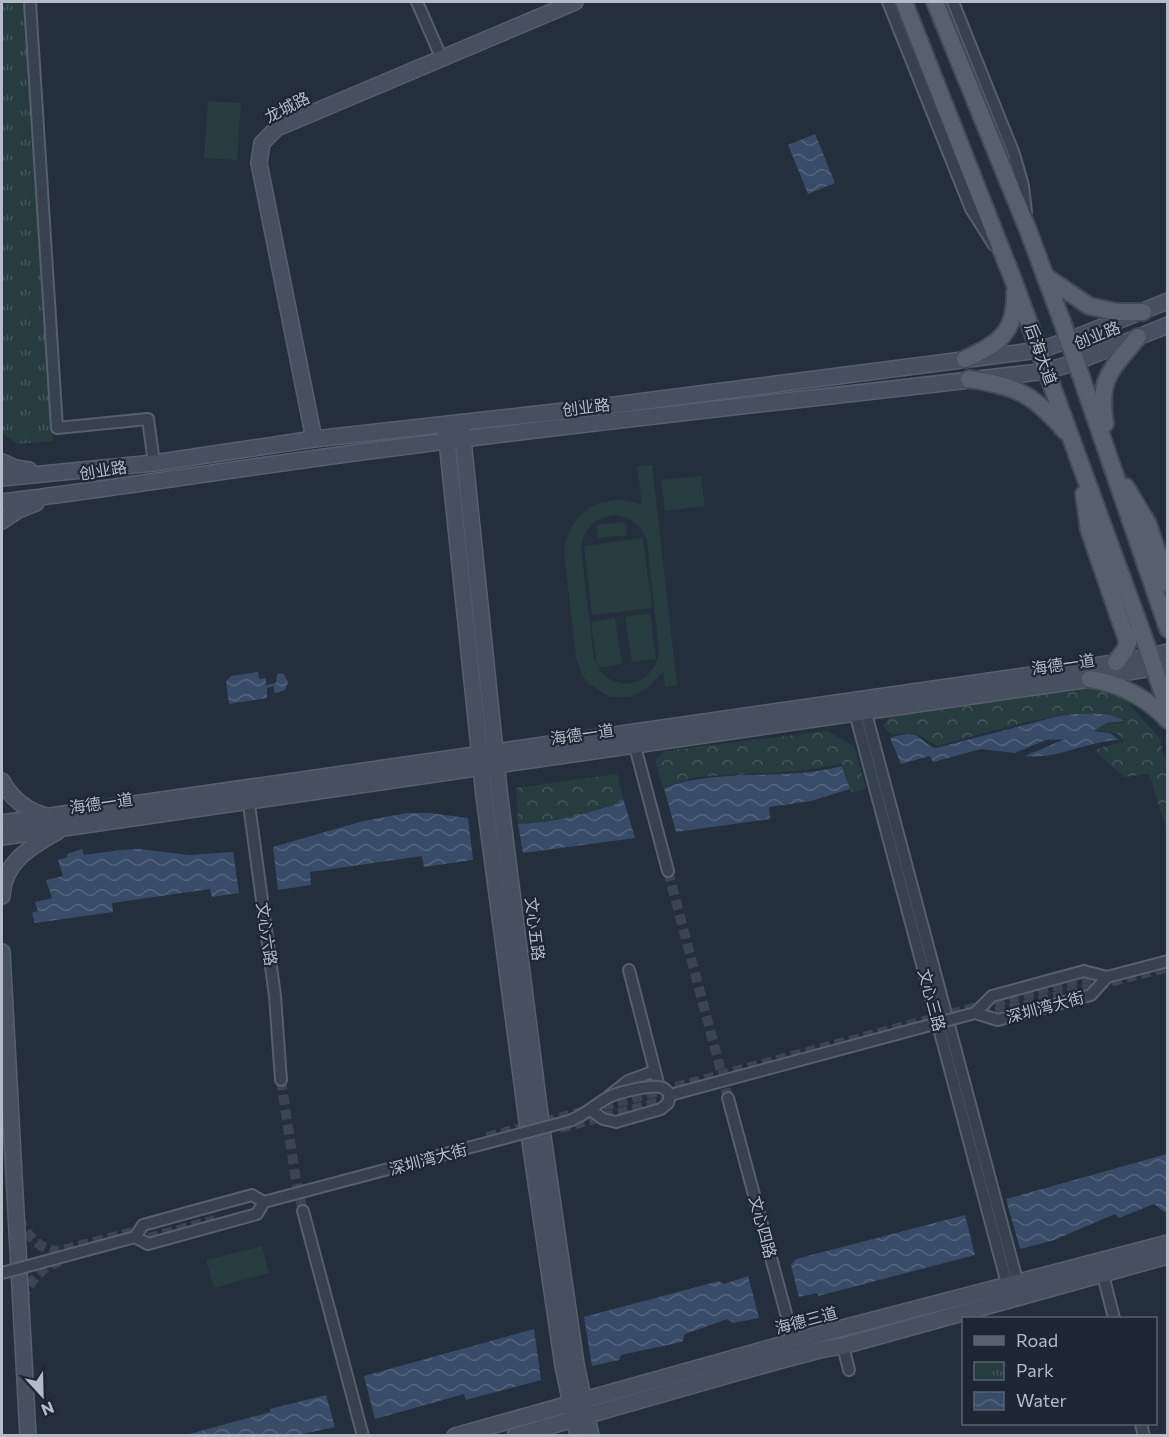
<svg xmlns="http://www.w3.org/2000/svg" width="1169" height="1437" font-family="Commissioner,'Noto Sans SC',sans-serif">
	<defs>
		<pattern id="forest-crowns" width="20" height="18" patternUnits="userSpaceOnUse" patternTransform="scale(1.5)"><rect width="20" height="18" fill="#263c3f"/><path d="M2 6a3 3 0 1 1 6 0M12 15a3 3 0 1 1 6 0" fill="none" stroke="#435659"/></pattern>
		<pattern id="park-tufts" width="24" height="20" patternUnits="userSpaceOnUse" patternTransform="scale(1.5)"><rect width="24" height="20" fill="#263c3f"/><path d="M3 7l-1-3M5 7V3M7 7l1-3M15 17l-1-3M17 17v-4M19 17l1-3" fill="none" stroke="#435659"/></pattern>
		<pattern id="water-waves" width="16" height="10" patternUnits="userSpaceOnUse" patternTransform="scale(1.5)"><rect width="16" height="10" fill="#394c67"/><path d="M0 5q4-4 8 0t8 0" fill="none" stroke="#53647b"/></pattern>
	</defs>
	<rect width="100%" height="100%" fill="#242f3e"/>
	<g fill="#263c3f" fill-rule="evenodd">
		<path d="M208,101L241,103L237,160L204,158Z"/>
		<path d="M652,465L677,685L665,687L663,672L647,689L630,697H610L588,683L582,675L576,657L564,553C567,512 605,489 642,505L637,466ZM615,515C632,517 642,526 647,541L659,651C655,684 618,696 598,668L622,664L615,618L591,622L597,665L594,659L581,548C584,528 595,517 615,515Z"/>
		<path d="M701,476L705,506L665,511L661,480Z"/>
		<path d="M625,522L627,535L598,538L596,525Z"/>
		<path d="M643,538L652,608L592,615L584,546Z"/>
		<path d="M650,613L656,659L632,662L625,617Z"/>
		<path d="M262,1246L269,1273L214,1288L206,1260Z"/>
	</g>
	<g fill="url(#forest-crowns)">
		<path d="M1098,685L1122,690L1131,707L1159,737L1167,766V831L1149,774L1124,777L1094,750L1125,741L1116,733L1094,730L1105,725L1125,722C1098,695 974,737 937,746C919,734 913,731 892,735L883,726L889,718L903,711Z"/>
		<path d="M827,731L854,746L866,789L852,793L842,764L798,771L697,777L663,787L655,760L664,751Z"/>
		<path d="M617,774L624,801C591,813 554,823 518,824L516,788Z"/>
	</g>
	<path fill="url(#park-tufts)" d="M2,2H25L53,441L17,444L2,433Z"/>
	<g fill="url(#water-waves)">
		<path d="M815,134L835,183L808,194L788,145Z"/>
		<path d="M258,672L259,679L266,678V685L276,683L277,675L279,673L284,674L288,682L285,690L277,693L274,692V686L267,688V698L229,704L226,682L231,676Z"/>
		<path d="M1074,714C1091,714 1109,711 1124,721L1107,723L1093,731L1110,733L1119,740C1086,741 1058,760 1025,756L1065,739L1046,740L1015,753L981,749L933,762L930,756L901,764L890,738C899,735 911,732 919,737C926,742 928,746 936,748L1055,717Z"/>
		<path d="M842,766L850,789L811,801L769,807L770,819L676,832L664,788C721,767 784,782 842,766Z"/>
		<path d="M624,801L635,838L523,853L518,824C554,823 591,813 624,801Z"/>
		<path d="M407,813H429L468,818L473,860L424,867L422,856L310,872L311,885L278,890L273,847L363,821Z"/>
		<path d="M82,849L84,855L121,850L139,849L189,855L233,852L239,893L212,897L210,889L112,903L113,912L35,923L32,913L38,911L35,902L52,898L46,880L63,876L58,860L68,857L67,854Z"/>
		<path d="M1167,1154V1211L1164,1212L1154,1204L1119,1218L1115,1214L1054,1240L1020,1249L1006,1199Z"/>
		<path d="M965,1215L975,1255L818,1296L817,1293L799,1297L791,1265L796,1259Z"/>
		<path d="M748,1276L759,1318L732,1323L727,1319L685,1334L682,1342L621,1355L619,1360L592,1366L584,1317L719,1281L724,1284Z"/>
		<path d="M534,1329L541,1380L466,1400L464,1394L375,1419L364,1376Z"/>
		<path d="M326,1395L335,1427L297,1435H186L270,1412V1409Z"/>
	</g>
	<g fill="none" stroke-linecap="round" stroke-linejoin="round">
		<g stroke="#3a4453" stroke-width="10" stroke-dasharray="10 5" stroke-linecap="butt">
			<path d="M668,871L728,1098"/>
			<path d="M981,1016L1168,967"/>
			<path d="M281,1080L296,1181L303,1211"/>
			<path d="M560,1128L676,1098"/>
			<path d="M487,1137L1101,974"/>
			<path d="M18,1219C28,1235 39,1250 59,1251L144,1229"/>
			<path d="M134,1242L215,1220"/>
			<path d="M22,1299C30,1281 42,1267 61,1261"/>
		</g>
		<defs>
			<g id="street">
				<path d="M30,2L57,428L148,419L154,463"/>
				<path d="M417,2L442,59"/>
				<path d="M888,2L971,209L994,245"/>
				<path d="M953,2L1014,154L1023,186L1026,212"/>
				<path d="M864,706L1019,1288"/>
				<path d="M854,709L1009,1291"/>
				<path d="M633,739L668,871"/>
				<path d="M248,797L275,996L281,1080"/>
				<path d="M629,970L659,1087"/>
				<path d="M609,1096L628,1081L655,1071"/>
				<path d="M728,1098L795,1347"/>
				<path d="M303,1211L363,1436"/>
				<path d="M1103,1275L1114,1318"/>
				<path d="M843,1346L849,1370"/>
				<path d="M1141,1424L1144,1436"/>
			</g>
			<g id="secondary">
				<path d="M462,430L499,790L541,1123L576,1364L591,1436"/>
				<path d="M446,431L484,796L527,1121L563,1366L578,1436"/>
				<path d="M314,439L259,163L262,143L277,128L575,2"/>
				<path d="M2,462L15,468L29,470"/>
				<path d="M2,478L154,463L314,439L599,407L1039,350L1069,340L1168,301"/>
				<path d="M2,502C140,485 277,462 416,445C626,418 837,396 1047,371L1076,362L1168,325"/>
				<path d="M2,521L18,510L36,503"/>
				<path d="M2,781C11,798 27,811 46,816"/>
				<path d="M2,823L1128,661L1168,652"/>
				<path d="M2,837L1090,679L1168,665"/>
				<path d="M2,896C4,862 30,847 57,832"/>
				<path d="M2,952L28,1436"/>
				<path d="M455,1436L816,1335L1168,1243"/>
				<path d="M515,1436L778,1361L820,1350L843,1346L1168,1256"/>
			</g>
			<g id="primary">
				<path d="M904,2L1014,282L1148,649L1168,709"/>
				<path d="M935,2L1028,230L1063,324L1168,629"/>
				<path d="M1045,276L1089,306L1117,312H1143"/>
				<path d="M965,359C999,343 1016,333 1015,292"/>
				<path d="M969,379C1017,386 1033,394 1065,431"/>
				<path d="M1105,424C1098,377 1110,372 1138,337"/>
				<path d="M1126,487L1148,524L1168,584"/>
				<path d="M1084,494L1089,530L1128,643"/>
				<path d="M1116,662L1125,650L1130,635"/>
				<path d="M1090,679C1121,684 1146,697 1168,720"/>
			</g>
		</defs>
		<use href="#street" stroke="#565f6c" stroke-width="14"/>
		<use href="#secondary" stroke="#565f6c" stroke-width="18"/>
		<use href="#primary" stroke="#414a57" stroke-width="20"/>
		<use href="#street" stroke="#38414e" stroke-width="10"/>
		<use href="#secondary" stroke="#465061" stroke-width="15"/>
		<use href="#primary" stroke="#56606e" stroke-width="16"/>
		<defs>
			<g id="street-bridge">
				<path d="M975,1013L998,1020L1091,995L1107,977"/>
				<path d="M591,1110L603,1119L616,1122L661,1109L668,1103L670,1095"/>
				<path d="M135,1237L148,1244L257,1214L264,1202"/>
				<path d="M2,1273L135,1237L143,1225L252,1195L264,1202L569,1121C584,1116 593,1106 607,1098C616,1093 653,1083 663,1088C667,1090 668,1092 670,1095L975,1013L992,996L1025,987L1084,971L1107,977L1168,961"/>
			</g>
		</defs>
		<use href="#street-bridge" stroke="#565f6c" stroke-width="14" stroke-linecap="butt"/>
		<use href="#street-bridge" stroke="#38414e" stroke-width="10"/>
	</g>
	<g text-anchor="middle" stroke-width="4.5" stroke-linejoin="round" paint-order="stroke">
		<g font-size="16" fill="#b4bcc9" stroke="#1d2633">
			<text transform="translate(287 107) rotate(-27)" y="6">龙城路</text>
			<text transform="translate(1097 335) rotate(-22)" y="6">创业路</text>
			<text transform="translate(1041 354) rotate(70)" y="6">后海大道</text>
			<text transform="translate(586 407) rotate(-7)" y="6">创业路</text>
			<text transform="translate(103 470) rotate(-9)" y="6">创业路</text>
			<text transform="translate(1063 664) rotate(-8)" y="6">海德一道</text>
			<text transform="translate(582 734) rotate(-8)" y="6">海德一道</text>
			<text transform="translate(101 803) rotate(-8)" y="6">海德一道</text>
			<text transform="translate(535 929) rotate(83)" y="6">文心五路</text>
			<text transform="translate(267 934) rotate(82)" y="6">文心六路</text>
			<text transform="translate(932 1000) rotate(75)" y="6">文心三路</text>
			<text transform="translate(1045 1007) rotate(-15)" y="6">深圳湾大街</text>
			<text transform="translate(428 1159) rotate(-15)" y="6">深圳湾大街</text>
			<text transform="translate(763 1227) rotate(75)" y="6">文心四路</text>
			<text transform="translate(806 1320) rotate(-15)" y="6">海德三道</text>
		</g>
	</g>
	<rect width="1169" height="1437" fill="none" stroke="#b4bcc9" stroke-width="6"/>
	<rect x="962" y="1317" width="195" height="108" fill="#1d2633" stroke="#59626f" stroke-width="1.5"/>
	<rect x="974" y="1336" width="30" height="9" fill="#56606e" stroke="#59626f" stroke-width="1.5"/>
	<text x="1016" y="1347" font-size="18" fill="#b4bcc9">Road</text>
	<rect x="974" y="1362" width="30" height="18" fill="url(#park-tufts)" stroke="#59626f" stroke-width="1.5"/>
	<text x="1016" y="1377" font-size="18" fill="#b4bcc9">Park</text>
	<rect x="974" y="1392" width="30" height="18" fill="url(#water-waves)" stroke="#59626f" stroke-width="1.5"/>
	<text x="1016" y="1407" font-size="18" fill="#b4bcc9">Water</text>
	<g transform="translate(42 1395) rotate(158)" stroke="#1d2633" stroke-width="4.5" paint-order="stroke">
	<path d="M0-4.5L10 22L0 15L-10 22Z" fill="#b4bcc9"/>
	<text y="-9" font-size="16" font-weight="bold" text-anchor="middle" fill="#b4bcc9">N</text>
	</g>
</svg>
